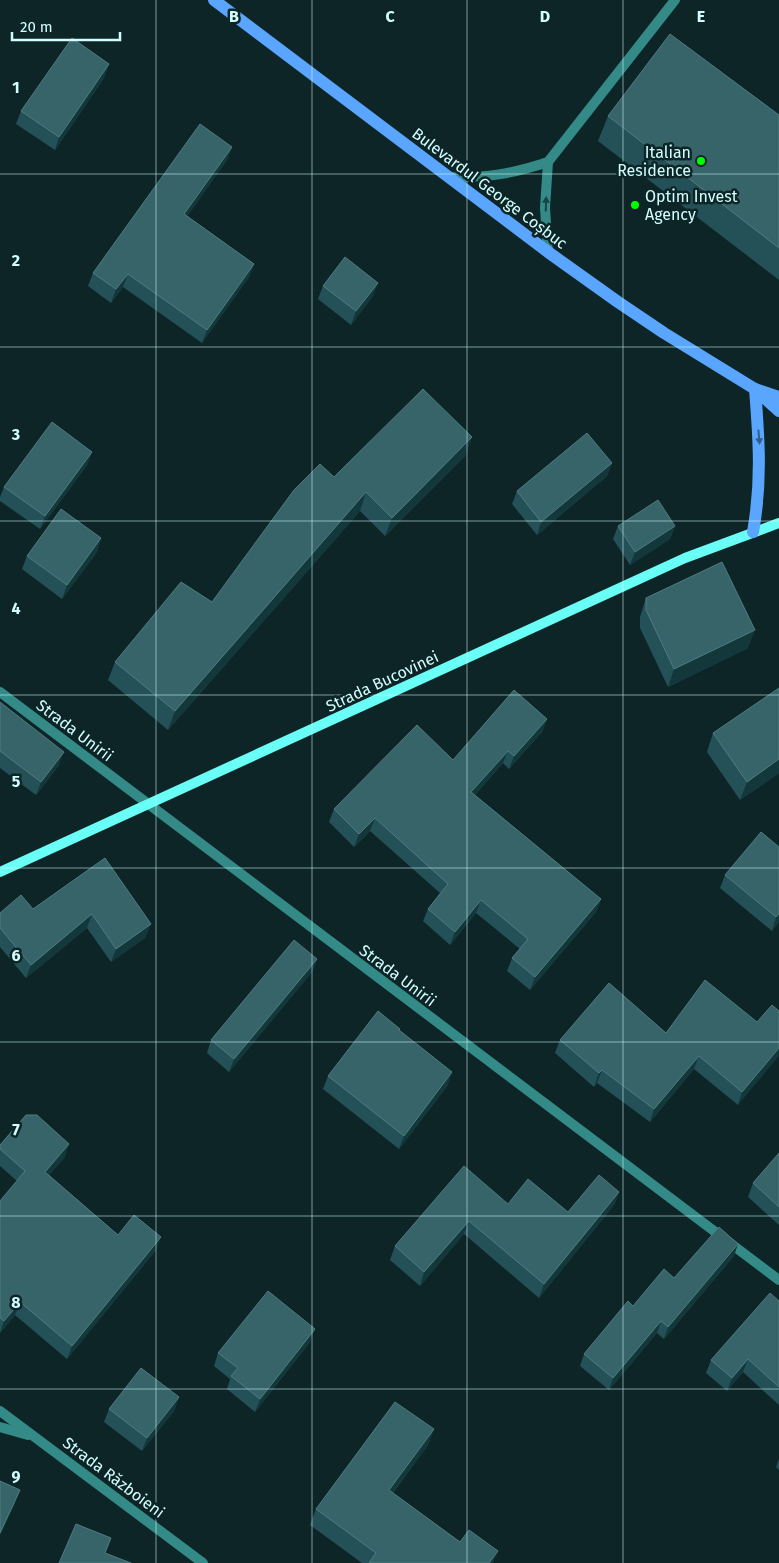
<svg xmlns="http://www.w3.org/2000/svg" width="779" height="1563" font-family="'Fira Sans',sans-serif">
	<rect width="100%" height="100%" fill="#0d2527"/>
	<g fill="none" stroke-linecap="round" stroke-linejoin="round">
		<g stroke="#348a86" stroke-width="10">
			<path d="M548,162L675,0"/>
			<path d="M448,177C486,178 512,174 548,162L545,208L548,252"/>
		</g>
		<g stroke="#348a86" stroke-width="10">
			<path d="M0,692L779,1280"/>
			<path d="M0,1411L203,1563"/>
			<path d="M0,1427L28,1435"/>
		</g>
		<path stroke="#6afff6" stroke-width="10" d="M0,872L685,558L779,523"/>
		<g stroke="#5aa6ff" stroke-width="12">
			<path d="M214,0L548,252L618,302L664,333L755,389L779,397"/>
			<path d="M758,392L779,411"/>
			<path d="M753,532C762,482 759,439 755,389"/>
		</g>
	</g>
	<g fill="#245157">
		<path d="M109,64L104,78L55,150L16,124L21,111Z"/>
		<path d="M779,115V280L598,141L608,116Z"/>
		<path d="M232,147L227,160L187,216L254,264L249,277L202,343L123,287L111,303L88,286L93,273Z"/>
		<path d="M323,286L373,296L351,325L318,299Z"/>
		<path d="M472,437L465,456L385,536L360,511L168,730L108,680L115,662L212,602L334,477Z"/>
		<path d="M92,452L87,465L40,529L0,501V497L4,487Z"/>
		<path d="M612,463L607,476L537,535L512,504L517,491Z"/>
		<path d="M618,526H675L670,539L630,565L613,539Z"/>
		<path d="M101,538L97,552L62,599L22,569L27,556Z"/>
		<path d="M646,598L748,648L668,687L640,628V617Z"/>
		<path d="M0,702L59,765L36,795L0,768Z"/>
		<path d="M547,719L542,732L509,769L503,763L475,795L601,899L596,912L530,990L507,971L512,958L520,949L476,913L450,945L423,921L428,909L440,893L370,831L354,847L329,822L334,809L453,760Z"/>
		<path d="M713,733L779,773L740,800L707,752Z"/>
		<path d="M779,847V922L772,931L720,888L725,875Z"/>
		<path d="M105,858L146,937L111,962L87,928L26,978L0,947V913L33,909Z"/>
		<path d="M317,959L312,972L229,1072L207,1053L211,1040Z"/>
		<path d="M779,1011L738,1105L694,1069L650,1122L597,1083L594,1087L555,1053L560,1040L666,1033L757,1022Z"/>
		<path d="M400,1029V1031L448,1085L399,1149L323,1089L328,1076Z"/>
		<path d="M0,1145L65,1157L49,1175L118,1235L156,1250L67,1359L15,1315L0,1333V1201L17,1181L0,1166Z"/>
		<path d="M779,1153V1225L748,1197L753,1183Z"/>
		<path d="M619,1192L614,1205L539,1298L464,1234L420,1286L390,1260L395,1246L508,1204L568,1212Z"/>
		<path d="M734,1256L664,1339L657,1333L609,1390L580,1366L584,1354L633,1306L674,1278Z"/>
		<path d="M779,1301V1405L743,1372L727,1391L706,1373L711,1360Z"/>
		<path d="M310,1342L255,1412L227,1389L230,1379L214,1366L218,1353Z"/>
		<path d="M179,1397L174,1411L142,1451L104,1422L109,1409Z"/>
		<path d="M434,1429L428,1445L393,1493L460,1542L493,1563H362L310,1525L316,1509Z"/>
		<path d="M779,1459V1470L776,1467Z"/>
	</g>
	<g fill="#13383c">
		<path d="M109,64L104,78L55,150L59,137Z"/>
		<path d="M232,147L227,160L179,228L184,214Z"/>
		<path d="M254,264L249,277L202,343L207,330Z"/>
		<path d="M128,274L123,287L111,303L116,289Z"/>
		<path d="M378,283L373,296L351,325L356,311Z"/>
		<path d="M472,437L465,456L385,536L392,518Z"/>
		<path d="M92,452L87,465L40,529L45,516Z"/>
		<path d="M612,463L607,476L537,535L541,522Z"/>
		<path d="M366,492L360,511L168,730L175,711Z"/>
		<path d="M675,526L670,539L630,565L635,552Z"/>
		<path d="M101,538L97,552L62,599L67,585Z"/>
		<path d="M755,630L748,648L668,687L674,669Z"/>
		<path d="M547,719L542,732L509,769L514,756Z"/>
		<path d="M508,751L503,763L467,804L471,792Z"/>
		<path d="M64,752L59,765L36,795L41,782Z"/>
		<path d="M779,759V773L740,800L747,782Z"/>
		<path d="M375,818L370,831L354,847L359,834Z"/>
		<path d="M601,899L596,912L530,990L535,977Z"/>
		<path d="M481,900L476,913L450,945L455,932Z"/>
		<path d="M92,914L87,928L26,978L31,965Z"/>
		<path d="M779,914V922L772,931L776,917Z"/>
		<path d="M151,924L146,937L111,962L116,949Z"/>
		<path d="M317,959L312,972L229,1072L234,1059Z"/>
		<path d="M779,1048V1056L738,1105L742,1092Z"/>
		<path d="M699,1056L694,1069L650,1122L654,1109Z"/>
		<path d="M602,1070L597,1083L594,1087L599,1073Z"/>
		<path d="M452,1072L448,1085L399,1149L404,1136Z"/>
		<path d="M69,1144L65,1157L41,1185L45,1172Z"/>
		<path d="M619,1192L614,1205L539,1298L544,1284Z"/>
		<path d="M469,1221L464,1234L420,1286L424,1272Z"/>
		<path d="M161,1237L156,1250L67,1359L72,1346Z"/>
		<path d="M738,1244L734,1256L664,1339L668,1327Z"/>
		<path d="M20,1302L15,1315L0,1333L4,1321Z"/>
		<path d="M661,1321L657,1333L609,1390L613,1378Z"/>
		<path d="M315,1329L310,1342L255,1412L260,1399Z"/>
		<path d="M748,1359L743,1372L727,1391L732,1378Z"/>
		<path d="M179,1397L174,1411L142,1451L147,1438Z"/>
		<path d="M434,1429L428,1445L383,1506L389,1490Z"/>
		<path d="M20,1490L14,1506L0,1536V1533Z"/>
		<path d="M498,1551L493,1563H489Z"/>
	</g>
	<g fill="#376469" stroke="#4f7c80">
		<path d="M670,34L779,115V248L608,116Z"/>
		<path d="M72,38L109,64L59,137L21,111Z"/>
		<path d="M200,124L232,147L184,214L254,264L207,330L128,274L116,289L93,273Z"/>
		<path d="M345,257L378,283L356,311L323,286Z"/>
		<path d="M423,389L472,437L392,518L366,492L175,711L115,662L181,582L212,602L294,490L320,464L334,477Z"/>
		<path d="M52,422L92,452L45,516L4,487Z"/>
		<path d="M587,433L612,463L541,522L517,491Z"/>
		<path d="M658,500L675,526L635,552L618,526Z"/>
		<path d="M61,509L101,538L67,585L27,556Z"/>
		<path d="M722,562L755,630L674,669L646,610V598Z"/>
		<path d="M779,688V759L747,782L713,733Z"/>
		<path d="M514,690L547,719L514,756L508,751L471,792L601,899L535,977L512,958L528,939L481,900L455,932L428,909L448,884L375,818L359,834L334,809L417,725L453,760Z"/>
		<path d="M0,702L64,752L41,782L0,751Z"/>
		<path d="M761,832L779,847V914L776,917L725,875Z"/>
		<path d="M105,858L151,924L116,949L92,914L31,965L0,928V913L21,895L33,909Z"/>
		<path d="M294,940L317,959L234,1059L211,1040Z"/>
		<path d="M705,980L757,1022L772,1005L779,1011V1048L742,1092L699,1056L654,1109L602,1070L599,1073L560,1040L609,983L666,1033Z"/>
		<path d="M378,1011L400,1029L399,1030L452,1072L404,1136L328,1076Z"/>
		<path d="M26,1115H37L69,1144L45,1172L118,1235L134,1215L161,1237L72,1346L20,1302L4,1321L0,1318V1201L25,1171L0,1149V1145Z"/>
		<path d="M779,1153V1207L753,1183Z"/>
		<path d="M464,1166L508,1204L528,1179L568,1212L599,1175L619,1192L544,1284L469,1221L424,1272L395,1246Z"/>
		<path d="M719,1227L738,1244L668,1327L661,1321L613,1378L584,1354L628,1301L633,1306L664,1269L674,1278Z"/>
		<path d="M268,1291L315,1329L260,1399L231,1376L238,1368L218,1353Z"/>
		<path d="M770,1293L779,1301V1387L748,1359L732,1378L711,1360Z"/>
		<path d="M141,1368L179,1397L147,1438L109,1409Z"/>
		<path d="M395,1402L434,1429L389,1490L460,1542L469,1530L498,1551L489,1563H369L376,1553L316,1509Z"/>
		<path d="M0,1481L20,1490L0,1533Z"/>
		<path d="M76,1524L111,1538L105,1553L131,1563H59Z"/>
	</g>
	<defs><path id="oneway-solid" d="M-6-.8H1V-3.2L6.5 0L1 3.2V.8H-6Z" transform="scale(1.25)"/></defs>
	<use fill="#194344" href="#oneway-solid" transform="translate(546 204) rotate(-88)"/>
	<use fill="#305f88" href="#oneway-solid" transform="translate(759 437) rotate(85)"/>
	<path fill="none" stroke="#d3feff" stroke-width="1" stroke-opacity="0.55" d="M156,0V1563M312,0V1563M467,0V1563M623,0V1563M0,174H779M0,347H779M0,521H779M0,695H779M0,868H779M0,1042H779M0,1216H779M0,1389H779"/>
	<g fill="#00fe03" stroke="#0d2527" stroke-width="2">
		<circle cx="701" cy="161" r="5"/>
		<circle cx="635" cy="205" r="5"/>
	</g>
	<g text-anchor="middle" stroke-width="5" stroke-linejoin="round" paint-order="stroke">
		<g font-size="16" fill="#d3feff" stroke="#0d2527" text-anchor="end">
			<text x="691" y="158">Italian<tspan x="691" dy="18">Residence</tspan></text>
			<text x="645" y="202" text-anchor="start">Optim Invest<tspan x="645" dy="18">Agency</tspan></text>
		</g>
		<g font-size="16" fill="#d3feff" stroke="#0d2527">
			<text transform="translate(490 188) rotate(37)" y="6">Bulevardul George Coșbuc</text>
			<text transform="translate(382 681) rotate(-25)" y="6">Strada Bucovinei</text>
			<text transform="translate(75 730) rotate(37)" y="6">Strada Unirii</text>
			<text transform="translate(398 975) rotate(37)" y="6">Strada Unirii</text>
			<text transform="translate(114 1477) rotate(37)" y="6">Strada Războieni</text>
		</g>
	</g>
	<g font-size="16" text-anchor="middle" font-weight="bold" fill="#d3feff" stroke="#0d2527" stroke-width="5" stroke-linejoin="round" paint-order="stroke">
		<text x="234" y="22">B</text>
		<text x="390" y="22">C</text>
		<text x="545" y="22">D</text>
		<text x="701" y="22">E</text>
		<text x="16" y="93">1</text>
		<text x="16" y="266">2</text>
		<text x="16" y="440">3</text>
		<text x="16" y="614">4</text>
		<text x="16" y="787">5</text>
		<text x="16" y="961">6</text>
		<text x="16" y="1135">7</text>
		<text x="16" y="1308">8</text>
		<text x="16" y="1482">9</text>
	</g>
	<path d="M12 32v8h108v-8" fill="none" stroke="#d3feff" stroke-width="2.5"/>
	<text x="20" y="32" font-size="15" fill="#d3feff" stroke="#0d2527" stroke-width="4" paint-order="stroke">20 m</text>
</svg>
